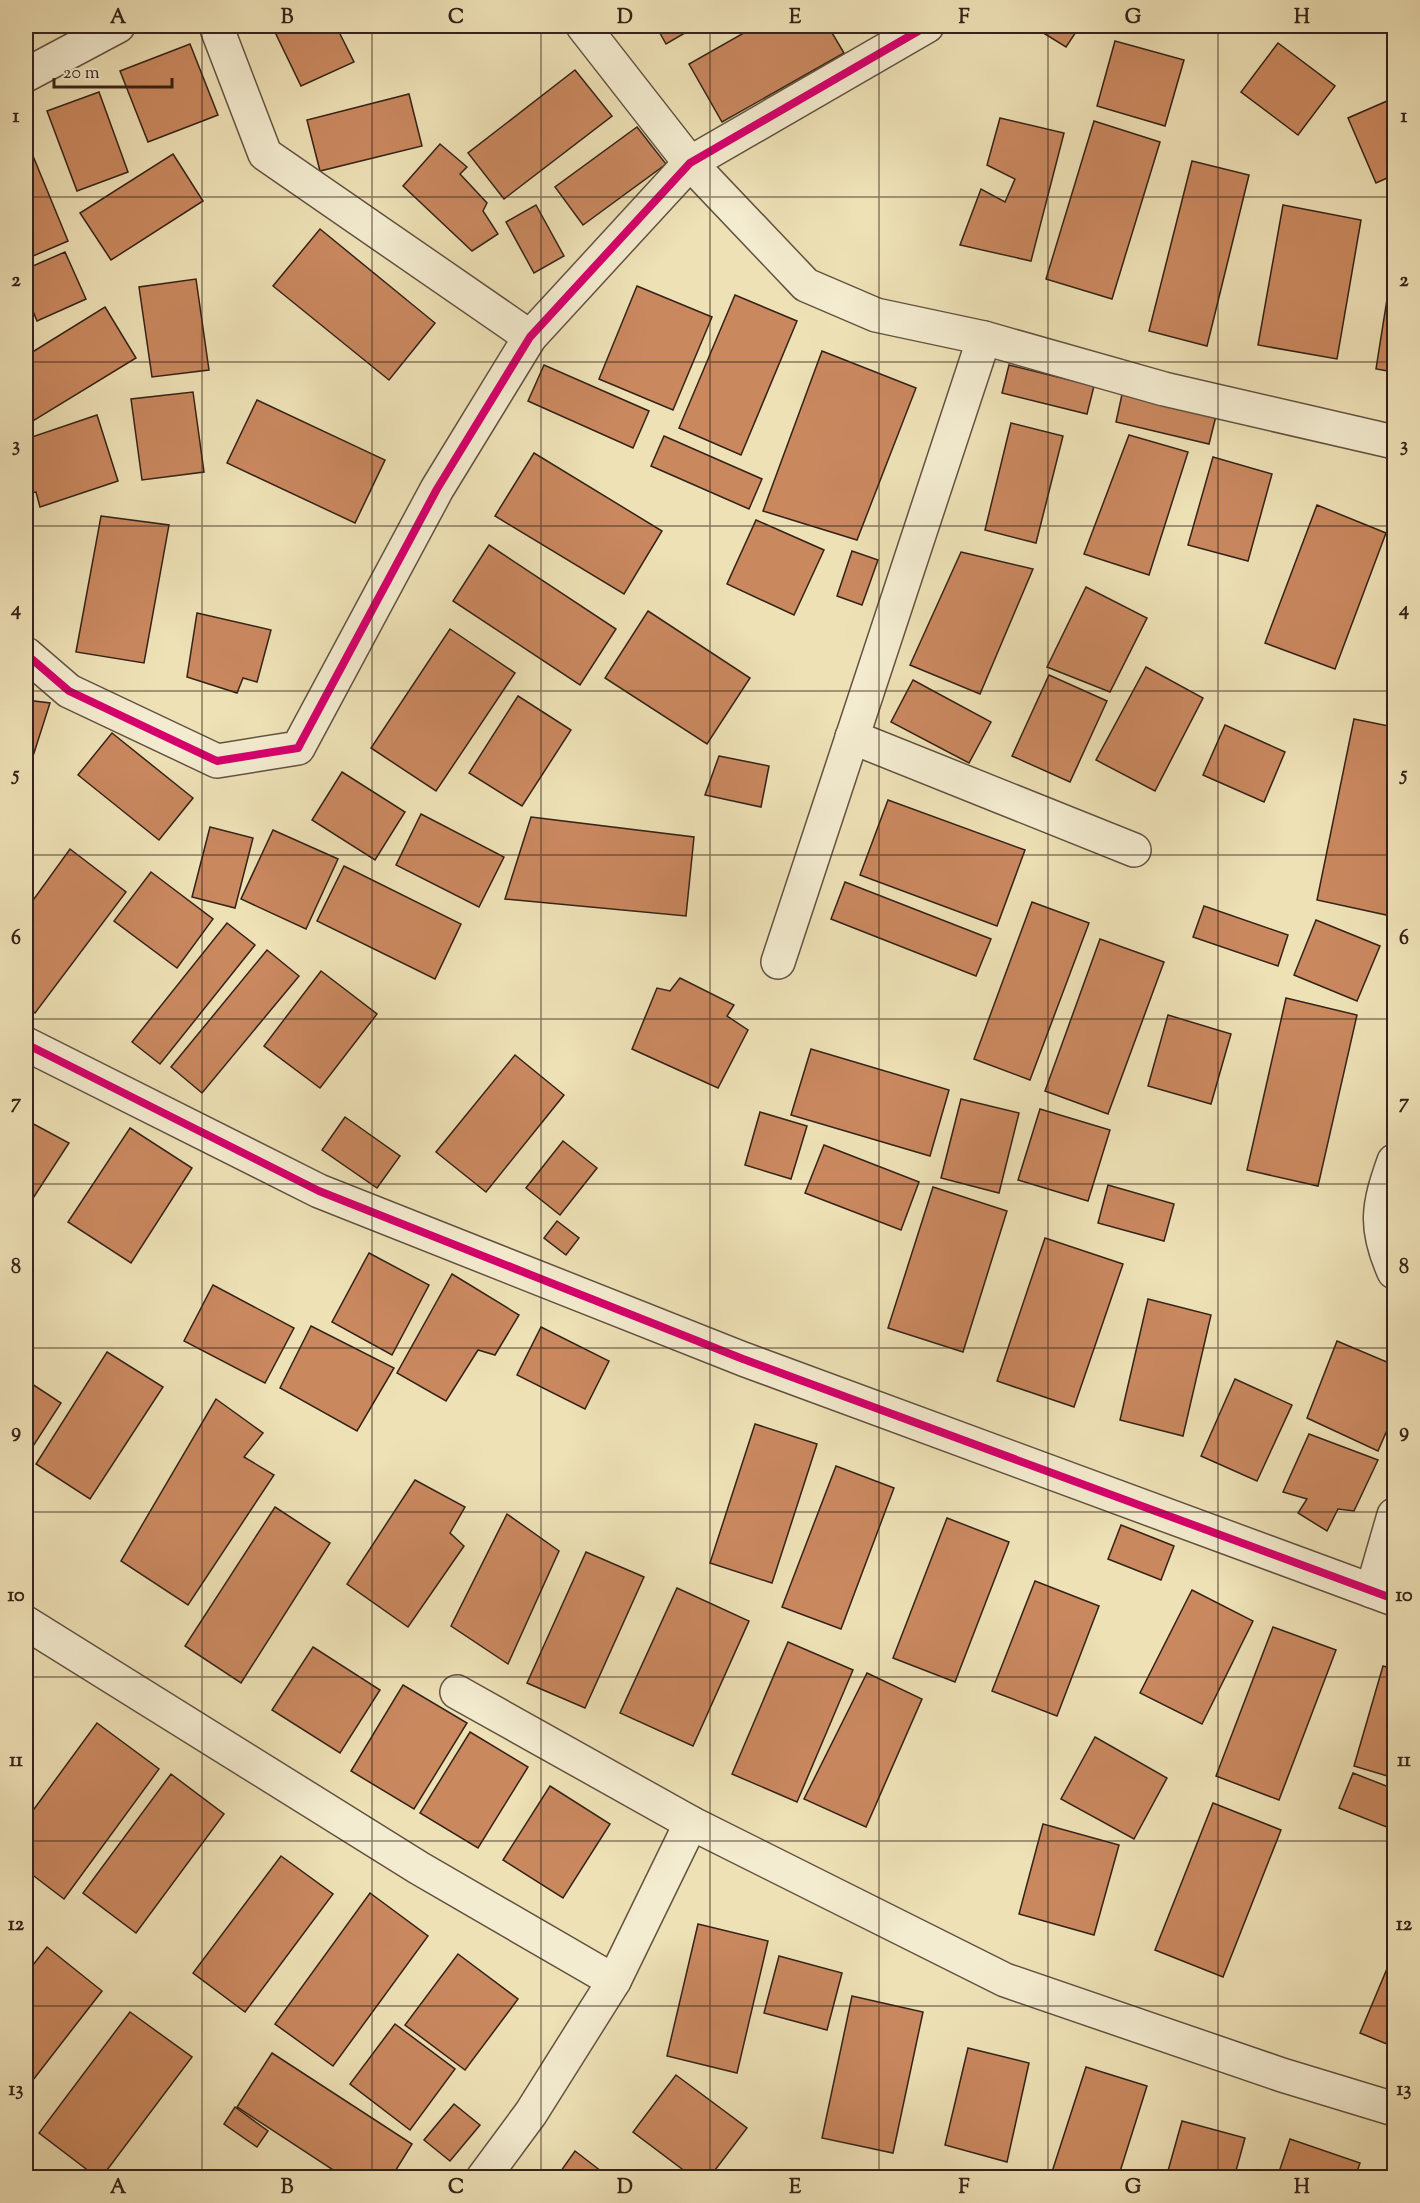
<svg xmlns="http://www.w3.org/2000/svg" width="1420" height="2203" font-family="'Sorts Mill Goudy',serif">
	<rect width="100%" height="100%" fill="#eee1b6"/>
	<filter id="stains"><feTurbulence type="fractalNoise" baseFrequency=".00333" numOctaves="4"/><feColorMatrix values="0 0 0 0 .2 0 0 0 0 .09 0 0 0 0 .02 0 0 0 .5 -.17"/></filter>
	<radialGradient id="worn" r=".72"><stop offset=".6" stop-color="#630" stop-opacity="0"/><stop offset="1" stop-color="#630" stop-opacity=".3"/></radialGradient>
	<g fill="#ca885f" stroke="#352218" stroke-width="1.5">
		<path d="M272,26H336L354,62L301,86Z"/>
		<path d="M656,26H697L666,44Z"/>
		<path d="M756,26H828L844,53L722,122L689,64Z"/>
		<path d="M1032,26H1080L1066,47Z"/>
		<path d="M1115,41L1184,60L1165,126L1097,106Z"/>
		<path d="M1278,43L1335,86L1298,135L1241,92Z"/>
		<path d="M190,44L218,115L148,142L120,71Z"/>
		<path d="M575,70L612,116L504,199L468,153Z"/>
		<path d="M99,92L128,172L77,191L47,111Z"/>
		<path d="M409,94L422,146L320,171L307,120Z"/>
		<path d="M1394,98V175L1376,183L1348,118Z"/>
		<path d="M1000,118L1064,133L1031,261L960,245L981,189L1005,202L1015,179L987,165Z"/>
		<path d="M1094,121L1160,142L1112,299L1046,279Z"/>
		<path d="M637,127L666,164L583,225L555,187Z"/>
		<path d="M26,139L68,241L26,259Z"/>
		<path d="M440,144L467,167L460,174L487,203L483,211L498,234L472,251L403,186Z"/>
		<path d="M173,154L203,201L111,260L80,213Z"/>
		<path d="M1192,161L1249,175L1207,346L1149,331Z"/>
		<path d="M536,205L564,256L534,273L506,222Z"/>
		<path d="M1283,205L1361,220L1337,359L1258,345Z"/>
		<path d="M320,229L435,323L389,380L273,286Z"/>
		<path d="M65,252L86,299L37,321L26,294V269Z"/>
		<path d="M1394,255V372L1376,369Z"/>
		<path d="M196,279L209,370L152,377L139,287Z"/>
		<path d="M637,286L712,317L673,410L599,379Z"/>
		<path d="M735,295L797,321L741,455L679,428Z"/>
		<path d="M105,307L136,358L28,424L26,419V356Z"/>
		<path d="M822,351L916,388L857,540L763,511Z"/>
		<path d="M544,365L649,411L633,448L528,401Z"/>
		<path d="M1009,365L1094,386L1087,414L1002,393Z"/>
		<path d="M1123,390L1217,412L1209,444L1116,422Z"/>
		<path d="M193,392L204,472L142,480L131,399Z"/>
		<path d="M257,400L385,460L355,523L227,463Z"/>
		<path d="M97,415L118,481L40,507L36,492L26,493V439Z"/>
		<path d="M1011,423L1063,436L1036,543L985,530Z"/>
		<path d="M1129,435L1188,452L1149,575L1084,554Z"/>
		<path d="M664,436L762,479L749,509L651,466Z"/>
		<path d="M534,453L662,531L624,594L495,516Z"/>
		<path d="M1213,457L1272,474L1248,561L1188,545Z"/>
		<path d="M1317,505L1386,533L1335,669L1265,643Z"/>
		<path d="M101,516L169,525L144,663L76,652Z"/>
		<path d="M756,520L824,550L794,615L727,584Z"/>
		<path d="M489,545L616,629L580,685L453,601Z"/>
		<path d="M852,551L878,560L862,605L837,596Z"/>
		<path d="M961,552L1033,569L980,694L910,665Z"/>
		<path d="M1086,587L1147,618L1110,692L1047,667Z"/>
		<path d="M1394,587V610L1387,608Z"/>
		<path d="M648,611L750,678L707,744L605,678Z"/>
		<path d="M197,613L271,630L257,682L243,678L237,693L187,677Z"/>
		<path d="M450,629L515,673L436,791L371,748Z"/>
		<path d="M1146,667L1203,698L1155,791L1096,760Z"/>
		<path d="M1049,675L1107,701L1070,782L1012,756Z"/>
		<path d="M913,680L991,722L969,763L891,722Z"/>
		<path d="M518,696L571,730L522,806L469,773Z"/>
		<path d="M26,700L50,703L26,778Z"/>
		<path d="M1354,719L1394,727V902L1391,916L1317,900Z"/>
		<path d="M1225,725L1285,752L1264,802L1203,775Z"/>
		<path d="M112,733L193,798L159,840L78,775Z"/>
		<path d="M719,756L769,766L761,807L705,795Z"/>
		<path d="M342,772L405,812L375,860L312,820Z"/>
		<path d="M888,800L1025,850L997,926L860,875Z"/>
		<path d="M421,814L504,857L479,907L396,865Z"/>
		<path d="M531,817L694,837L686,916L505,899Z"/>
		<path d="M210,827L253,838L235,908L192,897Z"/>
		<path d="M273,830L338,859L306,929L241,899Z"/>
		<path d="M70,849L126,892L35,1013L26,1006V910Z"/>
		<path d="M344,866L461,924L435,979L317,921Z"/>
		<path d="M151,872L213,919L177,968L114,921Z"/>
		<path d="M845,882L991,939L976,976L831,919Z"/>
		<path d="M1032,902L1089,923L1030,1080L974,1059Z"/>
		<path d="M1204,906L1288,935L1278,966L1193,937Z"/>
		<path d="M1316,920L1380,946L1357,1001L1294,975Z"/>
		<path d="M227,923L255,945L160,1064L132,1042Z"/>
		<path d="M1100,939L1164,962L1108,1114L1045,1091Z"/>
		<path d="M267,950L299,976L202,1093L171,1067Z"/>
		<path d="M321,971L377,1014L320,1088L264,1046Z"/>
		<path d="M680,978L734,1005L727,1016L748,1030L718,1088L632,1049L657,988L670,991Z"/>
		<path d="M1286,998L1357,1015L1318,1186L1247,1170Z"/>
		<path d="M1168,1015L1231,1034L1211,1104L1148,1086Z"/>
		<path d="M811,1049L949,1090L930,1156L791,1115Z"/>
		<path d="M515,1055L564,1095L486,1192L436,1152Z"/>
		<path d="M961,1099L1019,1113L999,1193L941,1178Z"/>
		<path d="M1040,1109L1110,1130L1088,1201L1018,1180Z"/>
		<path d="M760,1112L807,1126L791,1179L745,1165Z"/>
		<path d="M345,1117L400,1156L377,1188L322,1150Z"/>
		<path d="M26,1120L69,1143L26,1209Z"/>
		<path d="M130,1128L192,1168L131,1263L68,1222Z"/>
		<path d="M563,1141L597,1168L560,1215L526,1188Z"/>
		<path d="M824,1145L919,1182L901,1230L805,1193Z"/>
		<path d="M1108,1185L1174,1204L1164,1241L1098,1223Z"/>
		<path d="M933,1187L1007,1211L963,1352L888,1328Z"/>
		<path d="M557,1221L579,1238L566,1255L544,1238Z"/>
		<path d="M1045,1238L1123,1264L1074,1407L997,1381Z"/>
		<path d="M369,1253L429,1285L392,1355L332,1322Z"/>
		<path d="M452,1274L519,1315L495,1355L478,1350L446,1401L397,1373Z"/>
		<path d="M213,1285L294,1328L265,1383L184,1341Z"/>
		<path d="M1148,1299L1211,1315L1183,1436L1120,1420Z"/>
		<path d="M311,1326L394,1368L357,1431L280,1388Z"/>
		<path d="M541,1327L609,1361L585,1409L517,1375Z"/>
		<path d="M1337,1341L1394,1365V1414L1378,1451L1307,1418Z"/>
		<path d="M107,1352L163,1387L90,1499L36,1464Z"/>
		<path d="M1235,1379L1292,1405L1257,1481L1201,1456Z"/>
		<path d="M26,1380L61,1403L26,1457Z"/>
		<path d="M216,1399L263,1433L244,1457L274,1475L188,1605L121,1561Z"/>
		<path d="M755,1424L817,1444L772,1583L710,1563Z"/>
		<path d="M1309,1434L1378,1460L1354,1511L1338,1509L1327,1531L1298,1513L1307,1499L1283,1492Z"/>
		<path d="M836,1466L894,1488L841,1629L782,1607Z"/>
		<path d="M415,1480L465,1507L450,1533L464,1546L408,1627L347,1584Z"/>
		<path d="M275,1507L330,1543L241,1683L185,1646Z"/>
		<path d="M507,1514L559,1551L508,1664L451,1626Z"/>
		<path d="M947,1518L1009,1542L955,1682L893,1658Z"/>
		<path d="M1121,1525L1174,1546L1161,1580L1108,1559Z"/>
		<path d="M586,1552L644,1577L585,1708L527,1683Z"/>
		<path d="M1035,1581L1099,1606L1057,1716L992,1691Z"/>
		<path d="M677,1588L749,1621L693,1746L620,1713Z"/>
		<path d="M1192,1590L1253,1621L1202,1724L1140,1693Z"/>
		<path d="M1273,1627L1336,1650L1279,1800L1216,1776Z"/>
		<path d="M788,1642L853,1670L797,1802L732,1774Z"/>
		<path d="M313,1647L380,1690L340,1753L272,1710Z"/>
		<path d="M1383,1666L1394,1669V1778L1354,1766Z"/>
		<path d="M867,1673L922,1699L866,1827L804,1799Z"/>
		<path d="M403,1685L467,1723L414,1809L351,1771Z"/>
		<path d="M97,1723L159,1769L64,1899L26,1870V1820Z"/>
		<path d="M470,1732L528,1767L478,1848L420,1813Z"/>
		<path d="M1095,1737L1167,1778L1134,1839L1061,1799Z"/>
		<path d="M1353,1773L1394,1789V1830L1339,1808Z"/>
		<path d="M171,1774L224,1814L136,1933L83,1893Z"/>
		<path d="M550,1786L610,1824L563,1898L503,1860Z"/>
		<path d="M1213,1803L1281,1830L1223,1977L1155,1950Z"/>
		<path d="M1043,1824L1119,1845L1094,1935L1019,1914Z"/>
		<path d="M281,1856L333,1894L245,2012L193,1973Z"/>
		<path d="M370,1893L428,1936L333,2066L275,2024Z"/>
		<path d="M698,1924L768,1941L737,2073L667,2056Z"/>
		<path d="M47,1947L102,1991L26,2089V1974Z"/>
		<path d="M1394,1952V2047L1360,2033Z"/>
		<path d="M458,1954L518,1999L465,2070L405,2025Z"/>
		<path d="M779,1956L842,1973L827,2030L764,2013Z"/>
		<path d="M852,1996L923,2012L893,2153L822,2138Z"/>
		<path d="M130,2012L192,2057L101,2178H98L39,2133Z"/>
		<path d="M395,2024L455,2069L410,2130L350,2084Z"/>
		<path d="M968,2048L1029,2063L1007,2162L945,2145Z"/>
		<path d="M272,2053L412,2144L391,2178H340L341,2175L237,2107Z"/>
		<path d="M1086,2067L1147,2086L1118,2178H1050Z"/>
		<path d="M676,2075L747,2128L709,2178H694L633,2132Z"/>
		<path d="M454,2104L480,2125L450,2161L424,2140Z"/>
		<path d="M235,2107L268,2131L257,2147L224,2124Z"/>
		<path d="M1182,2121L1245,2138L1234,2178H1166Z"/>
		<path d="M1290,2139L1360,2163L1355,2178H1277Z"/>
		<path d="M575,2151L610,2178H556Z"/>
	</g>
	<g fill="none" stroke-linecap="round" stroke-linejoin="round">
		<defs>
			<g id="minor">
				<path d="M216,26L265,154L530,337"/>
				<path d="M583,26L690,163L806,285L876,315L984,338L1164,389L1394,442"/>
				<path d="M26,75L118,26"/>
				<path d="M26,654L69,691L217,761L298,748L437,489L530,337L690,163L927,26"/>
				<path d="M852,737L1134,850"/>
				<path d="M778,962L984,338"/>
				<path d="M26,1044L319,1191L743,1359L1394,1599"/>
				<path d="M1394,1161C1378,1206 1374,1227 1394,1272"/>
				<path d="M1372,1591L1394,1515"/>
				<path d="M26,1623L419,1868L614,1981"/>
				<path d="M457,1692L691,1823L1005,1980L1282,2075L1394,2109"/>
				<path d="M483,2178L531,2113L614,1981L691,1823"/>
			</g>
		</defs>
		<use href="#minor" stroke="#635240" stroke-width="36"/>
		<use href="#minor" stroke="#f4ecd0" stroke-width="33"/>
		<defs>
			<g id="cycleway">
				<path d="M26,654L69,691L217,761L298,748L437,489L530,337L690,163L927,26"/>
				<path d="M26,1044L319,1191L743,1359L1394,1599"/>
			</g>
		</defs>
		<use href="#cycleway" stroke="#f4ecd0" stroke-width="11"/>
		<use href="#cycleway" stroke="#d6006c" stroke-width="8"/>
	</g>
	<path fill="none" stroke="#352218" stroke-width="1.5" stroke-opacity="0.55" d="M202,26V2178M372,26V2178M541,26V2178M710,26V2178M879,26V2178M1048,26V2178M1218,26V2178M26,197H1394M26,362H1394M26,526H1394M26,691H1394M26,855H1394M26,1019H1394M26,1184H1394M26,1348H1394M26,1512H1394M26,1677H1394M26,1841H1394M26,2006H1394"/>
	<rect width="1420" height="2203" fill="none" stroke="#eee1b6" stroke-width="66"/>
	<path d="M54 78v9h118v-9" fill="none" stroke="#352218" stroke-width="3"/>
	<text x="63" y="78" font-size="18" fill="#352218" stroke="#f4ecd0" stroke-width="4.5" paint-order="stroke">20 m</text>
	<rect x="33" y="33" width="1354" height="2137" fill="none" stroke="#352218" stroke-width="2"/>
	<g font-size="20" text-anchor="middle" font-weight="bold" fill="#352218">
		<text x="118" y="23">A</text>
		<text x="287" y="23">B</text>
		<text x="456" y="23">C</text>
		<text x="625" y="23">D</text>
		<text x="795" y="23">E</text>
		<text x="964" y="23">F</text>
		<text x="1133" y="23">G</text>
		<text x="1302" y="23">H</text>
		<text x="16" y="122">1</text>
		<text x="1404" y="122">1</text>
		<text x="16" y="286">2</text>
		<text x="1404" y="286">2</text>
		<text x="16" y="451">3</text>
		<text x="1404" y="451">3</text>
		<text x="16" y="615">4</text>
		<text x="1404" y="615">4</text>
		<text x="16" y="780">5</text>
		<text x="1404" y="780">5</text>
		<text x="16" y="944">6</text>
		<text x="1404" y="944">6</text>
		<text x="16" y="1108">7</text>
		<text x="1404" y="1108">7</text>
		<text x="16" y="1273">8</text>
		<text x="1404" y="1273">8</text>
		<text x="16" y="1437">9</text>
		<text x="1404" y="1437">9</text>
		<text x="16" y="1601">10</text>
		<text x="1404" y="1601">10</text>
		<text x="16" y="1766">11</text>
		<text x="1404" y="1766">11</text>
		<text x="16" y="1930">12</text>
		<text x="1404" y="1930">12</text>
		<text x="16" y="2095">13</text>
		<text x="1404" y="2095">13</text>
		<text x="118" y="2193">A</text>
		<text x="287" y="2193">B</text>
		<text x="456" y="2193">C</text>
		<text x="625" y="2193">D</text>
		<text x="795" y="2193">E</text>
		<text x="964" y="2193">F</text>
		<text x="1133" y="2193">G</text>
		<text x="1302" y="2193">H</text>
	</g>
	<rect width="100%" height="100%" filter="url(#stains)"/>
	<rect width="100%" height="100%" fill="url(#worn)"/>
</svg>
